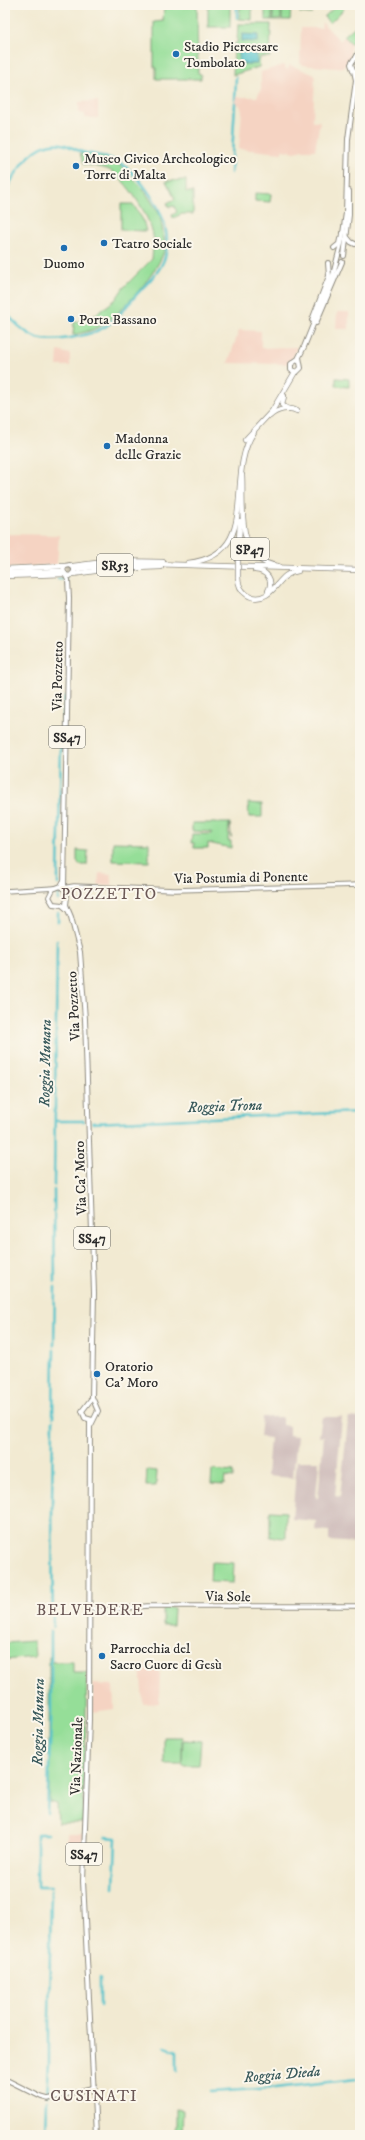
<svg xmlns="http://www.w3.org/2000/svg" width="365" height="2140" font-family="'IM FELL DW Pica',serif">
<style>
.built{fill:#f5d3c2}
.industrial{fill:#d1c0bd}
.green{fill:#95de98;stroke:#608462}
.water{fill:#57c4cc;stroke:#41787c}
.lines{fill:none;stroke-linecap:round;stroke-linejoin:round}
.canal{stroke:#57c4cc;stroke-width:2.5}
.highway-tunnel{stroke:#cac4b1;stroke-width:4.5;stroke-dasharray:4.5 2;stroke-linecap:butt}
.secondary-casing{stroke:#8e8a7e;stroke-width:5.5}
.primary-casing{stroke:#8e8a7e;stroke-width:6}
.highway-casing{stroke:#8e8a7e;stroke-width:6}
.secondary{stroke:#fff;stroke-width:3.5}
.primary{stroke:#fff;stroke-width:4}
.highway{stroke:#fff;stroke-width:4.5}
.highway-bridge-casing{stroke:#8e8a7e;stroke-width:6;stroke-linecap:butt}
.highway-bridge{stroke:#fff;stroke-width:4.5}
.poi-dot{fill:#1f6fb2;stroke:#fbf7ec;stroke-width:1.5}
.labels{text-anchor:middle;stroke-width:4;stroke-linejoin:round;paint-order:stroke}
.shield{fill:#fbf7ec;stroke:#696865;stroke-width:1}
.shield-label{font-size:13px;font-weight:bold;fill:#2b2b2b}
.poi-label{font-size:14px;fill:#2b2b2b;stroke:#fbf7ec;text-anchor:start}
.street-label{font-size:14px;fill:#2b2b2b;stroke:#fbf7ec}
.water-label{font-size:15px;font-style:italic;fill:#38595b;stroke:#fbf7ec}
.quarter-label{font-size:16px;letter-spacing:1px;fill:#6a5755;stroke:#fbf7ec}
</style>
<rect width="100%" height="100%" fill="#fbf7ec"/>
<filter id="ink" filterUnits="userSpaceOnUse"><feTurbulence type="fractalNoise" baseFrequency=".025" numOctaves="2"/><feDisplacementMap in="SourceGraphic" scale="8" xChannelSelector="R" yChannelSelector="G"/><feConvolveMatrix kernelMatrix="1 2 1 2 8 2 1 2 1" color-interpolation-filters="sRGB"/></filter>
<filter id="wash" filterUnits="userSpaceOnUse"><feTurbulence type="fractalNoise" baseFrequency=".012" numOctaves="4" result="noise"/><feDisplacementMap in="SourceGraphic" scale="16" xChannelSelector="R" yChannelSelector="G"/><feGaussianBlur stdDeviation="0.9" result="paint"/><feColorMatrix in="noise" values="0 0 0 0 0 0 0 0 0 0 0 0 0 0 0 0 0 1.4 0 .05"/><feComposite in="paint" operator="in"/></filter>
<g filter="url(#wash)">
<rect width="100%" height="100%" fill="#f2ead2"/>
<!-- built -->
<g class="built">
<polygon points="322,22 340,41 344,37 351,44 350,61 343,67 335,68 303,65 300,63 301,28 321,28"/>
<polygon points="283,65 287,70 290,65 315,75 313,120 314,122 320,121 315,150 302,150 296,152 282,150 282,153 239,149 242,111 240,105 236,104 236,97 257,97 261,89 261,72"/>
<polygon points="98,101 98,118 85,118 85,114 79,113 79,102"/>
<polygon points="337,312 349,312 349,329 336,329"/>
<polygon points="239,330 261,331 261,348 297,347 292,360 289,364 228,363"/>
<polygon points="58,351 70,354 70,366 57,366"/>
<polygon points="5,534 59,535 57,565 5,568"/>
<polygon points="99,873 111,874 111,886 98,885"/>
<polygon points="140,1665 160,1666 159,1703 143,1704"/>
<polygon points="93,1684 113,1685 114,1709 93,1712"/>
<rect x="67" y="1834" width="16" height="10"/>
</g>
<!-- industrial -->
<g class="industrial">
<polygon points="262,1417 282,1417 282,1425 289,1426 289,1435 297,1436 293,1478 267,1476 270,1438 260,1437"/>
<polygon points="322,1417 342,1417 335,1496 340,1497 348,1420 349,1417 360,1418 360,1541 357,1543 329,1541 329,1531 315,1530 316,1521 292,1519 297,1459 297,1461 319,1461 316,1498 318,1498 324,1436 319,1437"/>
</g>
<!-- green -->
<g class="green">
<polygon points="164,5 197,5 198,73 201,74 201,79 156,79 156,67 154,67 154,22 163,21"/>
<rect x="208" y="5" width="22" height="22"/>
<polygon points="300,5 313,5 312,14 300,13"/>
<polygon points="337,5 341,5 344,9 330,23 324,17"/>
<rect x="265" y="6" width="7" height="14"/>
<rect x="273" y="6" width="8" height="14"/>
<polygon points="282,6 291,6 290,20 282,20"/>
<polygon points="240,7 252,8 252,20 239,19"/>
<polygon points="360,13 359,43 352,44 344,36 359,23"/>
<polygon points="238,24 271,24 270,57 260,57 259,67 233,75 234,44 237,43"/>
<path d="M80,153L114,160L143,188L160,215L165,244L156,245V242H154C153,221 130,185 113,172C106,167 91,166 83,164Z"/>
<polygon points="186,180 186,192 193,192 193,214 182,214 173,218 172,215 177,212 174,206 169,207 167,203 175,199 166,181"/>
<polygon points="255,193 271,194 270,202 255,201"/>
<polygon points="121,204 133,204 143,220 146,231 121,230"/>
<path d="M165,247C162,269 119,316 99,327C91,331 82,333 73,335L74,322L83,321L95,315L115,300L124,287L152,259L153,248Z"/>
<polygon points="336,378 349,379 349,387 336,386"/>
<polygon points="248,803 262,804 262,817 249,817"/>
<polygon points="192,823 230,823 231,838 230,825 229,824 228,841 231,841 231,848 208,843 208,848 194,848 194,843 191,843 192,834 212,834 212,832 192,831"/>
<polygon points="113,842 149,843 149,862 113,861"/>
<polygon points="77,850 88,851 87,865 79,865 77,861"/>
<polygon points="147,1470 157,1471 156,1486 146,1486"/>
<polygon points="212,1470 233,1472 233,1478 225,1477 224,1485 211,1484"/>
<polygon points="270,1511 286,1512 286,1538 270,1537"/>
<polygon points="211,1562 234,1563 233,1583 210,1582"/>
<polygon points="163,1608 174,1608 173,1625 163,1625"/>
<polygon points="34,1641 35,1657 5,1660 5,1643"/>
<polygon points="49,1657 50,1657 51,1662 73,1662 73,1673 87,1673 83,1823 58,1823 57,1804 49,1802"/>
<polygon points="164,1737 182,1737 182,1760 183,1740 201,1741 199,1765 183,1765 182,1761 180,1764 164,1764"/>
<polygon points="176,2109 183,2110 182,2135 173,2135 176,2126"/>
</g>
<!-- water -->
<g class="water">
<polygon points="242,34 258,35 258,42 242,41"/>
<polygon points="245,48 251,48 253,54 257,54 257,64 244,64 244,62 244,64 239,64 239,50 244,53"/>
</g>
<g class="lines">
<!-- canal -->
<g class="canal">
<polyline points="237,18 237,5"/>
<polyline points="235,100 236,78"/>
<polyline points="231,173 235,103"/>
<path d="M5,191C17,171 34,139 62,144C69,145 75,150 82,152C92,155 104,155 114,160C127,165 139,179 147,190C160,208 170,231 166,253C163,269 150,280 139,292C128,304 118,318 105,327C90,336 54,343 37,338C25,333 12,321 5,311"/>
<polyline points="58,579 66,579"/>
<polyline points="63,721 65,697"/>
<polyline points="58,873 61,747"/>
<polyline points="58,884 58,875"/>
<polyline points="58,892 58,900"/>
<polyline points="58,922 58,913"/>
<polyline points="56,1121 84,1121"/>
<polyline points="92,1123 360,1112"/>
<polyline points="54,1185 57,941"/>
<polyline points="54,1190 55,1282"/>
<polyline points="54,1346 55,1287"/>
<polyline points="53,1417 54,1350"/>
<polyline points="52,1504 53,1421"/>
<polyline points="52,1506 53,1627"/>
<polyline points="47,1813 51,1721 51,1631"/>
<polyline points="48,1834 37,1834 37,1887 51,1887"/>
<polyline points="105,1837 116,1838 114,1888"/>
<polyline points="100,1978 100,2006"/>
<polyline points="49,2018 51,1891"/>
<polyline points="165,2047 177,2051 177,2071"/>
<polyline points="49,2063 49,2021"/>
<polyline points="210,2092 275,2088 356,2079"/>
<polyline points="47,2096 49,2064"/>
<polyline points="46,2135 47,2101"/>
</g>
</g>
</g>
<g filter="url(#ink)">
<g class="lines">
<!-- highway-tunnel -->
<polyline class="highway-tunnel" points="61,571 77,569"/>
<!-- secondary casing -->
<g class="secondary-casing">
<g id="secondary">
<polyline points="62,888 74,886 175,890 360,885"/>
<polyline points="5,891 55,888"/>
<polyline points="88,1604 97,1611 147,1606 360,1606"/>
<polyline points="5,2079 41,2097 48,2099 95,2087"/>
</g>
</g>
<!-- primary casing -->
<g class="primary-casing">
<g id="primary">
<polyline points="360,57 354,59 351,64 353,70 360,73"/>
<polyline points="356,58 360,49"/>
<polyline points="347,237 351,242 355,244"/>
<polyline points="334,248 339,244 340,239"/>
<polyline points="344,256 349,215 349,191"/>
<polyline points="312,320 329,276 328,263"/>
<polyline points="316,323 342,262"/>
<polyline points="299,357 301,368 297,372 291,370 291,364 298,359 304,347 333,275 342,240 346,213 348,139 356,80 354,71"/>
<polyline points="66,575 70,576 74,572 74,568 70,565 65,566 63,570 68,580 69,598 64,888 67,896 66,905 71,917 80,952 85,1019 94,1293 92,1397 98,1411 91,1425"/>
<polyline points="63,882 61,886 53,889 49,897 53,904 62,905 68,910"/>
<polyline points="90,1420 89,1720 83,1881 96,2135"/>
<polyline points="92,1420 85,1418 82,1411 92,1398"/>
</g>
</g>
<!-- highway casing -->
<g class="highway-casing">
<g id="highway">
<polyline points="284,396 282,405 288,409"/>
<path d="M270,416C276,410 289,406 297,411"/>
<polyline points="245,440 272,411 295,372"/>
<path d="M242,475C244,505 234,561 278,566"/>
<polyline points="238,560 240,521"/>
<path d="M188,563C264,554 223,477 254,432"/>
<polyline points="73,566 112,561 163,562"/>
<polyline points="5,569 65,566"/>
<polyline points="77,569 108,565 153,564 360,570"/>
<path d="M255,570C267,571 274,580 268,591"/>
<polyline points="5,573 60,571"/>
<polyline points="73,574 109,569 161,567"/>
<polyline points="5,576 65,574"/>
<path d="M238,577C238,592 252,603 266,595C279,587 281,573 298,571"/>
</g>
</g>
<!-- secondary -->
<use href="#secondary" class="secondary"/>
<!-- primary -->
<use href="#primary" class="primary"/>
<!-- highway -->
<use href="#highway" class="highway"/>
<!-- highway-bridge casing -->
<g class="highway-bridge-casing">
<polyline id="highway-bridge" points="238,577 238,560"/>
</g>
<!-- highway-bridge -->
<use href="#highway-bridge" class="highway-bridge"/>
</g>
</g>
<!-- markers -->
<g class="poi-dot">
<circle cx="176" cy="54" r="4"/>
<circle cx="76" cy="166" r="4"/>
<circle cx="104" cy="243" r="4"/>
<circle cx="64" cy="248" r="4"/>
<circle cx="71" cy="319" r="4"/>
<circle cx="107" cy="446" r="4"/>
<circle cx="97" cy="1374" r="4"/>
<circle cx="102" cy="1656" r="4"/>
</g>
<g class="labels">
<!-- shield labels -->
<g class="shield">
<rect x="231" y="538" width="38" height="22" rx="3"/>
<rect x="97" y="554" width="36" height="22" rx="3"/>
<rect x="49" y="726" width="36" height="22" rx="3"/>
<rect x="74" y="1227" width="36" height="22" rx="3"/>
<rect x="66" y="1843" width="36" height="22" rx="3"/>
</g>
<g class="shield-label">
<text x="250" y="554">SP47</text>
<text x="115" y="570">SR53</text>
<text x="67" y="742">SS47</text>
<text x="92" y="1243">SS47</text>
<text x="84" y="1859">SS47</text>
</g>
<!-- poi labels -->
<g class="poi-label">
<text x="184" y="51">Stadio Piercesare<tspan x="184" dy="16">Tombolato</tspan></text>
<text x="84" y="163">Museo Civico Archeologico<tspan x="84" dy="16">Torre di Malta</tspan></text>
<text x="112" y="248">Teatro Sociale</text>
<text x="64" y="268" text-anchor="middle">Duomo</text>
<text x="79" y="324">Porta Bassano</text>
<text x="115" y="443">Madonna<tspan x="115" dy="16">delle Grazie</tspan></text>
<text x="105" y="1371">Oratorio<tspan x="105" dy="16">Ca' Moro</tspan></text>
<text x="110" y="1653">Parrocchia del<tspan x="110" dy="16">Sacro Cuore di Gesù</tspan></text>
</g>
<!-- street labels -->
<g class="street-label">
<text transform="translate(57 676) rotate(-89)" y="5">Via Pozzetto</text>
<text transform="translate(241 877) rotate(-1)" y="5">Via Postumia di Ponente</text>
<text transform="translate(73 1006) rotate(-93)" y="5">Via Pozzetto</text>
<text transform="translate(80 1178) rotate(-92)" y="5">Via Ca' Moro</text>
<text transform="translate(228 1596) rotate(1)" y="5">Via Sole</text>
<text transform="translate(76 1756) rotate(-88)" y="5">Via Nazionale</text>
</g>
<!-- water labels -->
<g class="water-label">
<text transform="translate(45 1063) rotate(-89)" y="5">Roggia Munara</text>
<text transform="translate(225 1106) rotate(-2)" y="5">Roggia Trona</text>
<text transform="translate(38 1722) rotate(-89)" y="5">Roggia Munara</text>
<text transform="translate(282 2074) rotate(-5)" y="5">Roggia Dieda</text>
</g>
<!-- quarter labels -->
<g class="quarter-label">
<text x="109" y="899">POZZETTO</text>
<text x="90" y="1615">BELVEDERE</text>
<text x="94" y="2101">CUSINATI</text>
</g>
</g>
<!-- margin -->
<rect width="365" height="2140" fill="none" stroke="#fbf7ec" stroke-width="20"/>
</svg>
